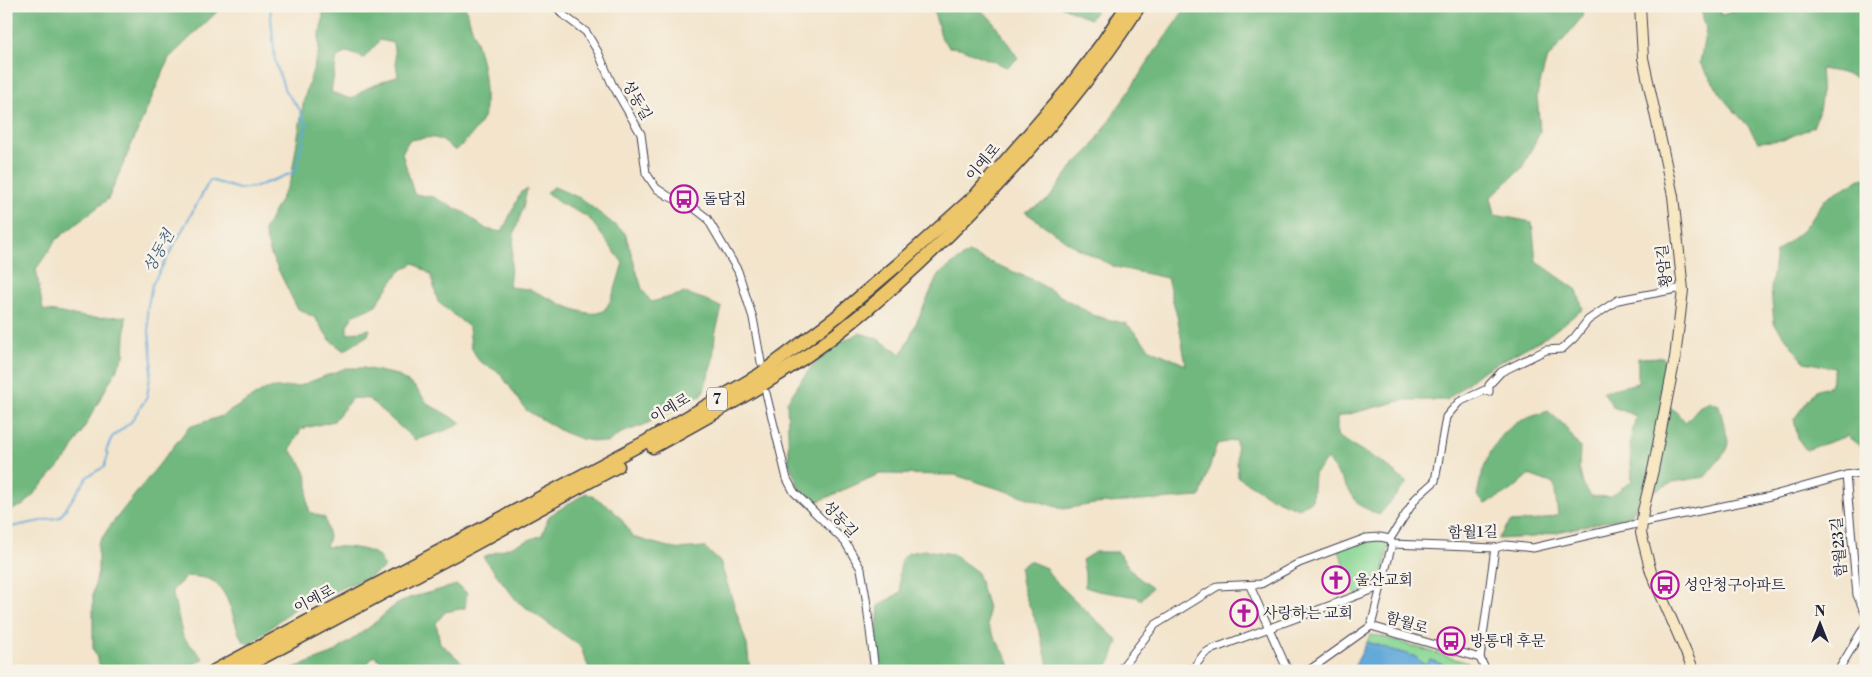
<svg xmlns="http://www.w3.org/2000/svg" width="1872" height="677" font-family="'Libre Bodoni','Noto Serif KR',serif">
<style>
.green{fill:#8ad795;stroke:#567c68}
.forest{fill:#6fb87e;stroke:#486d5c;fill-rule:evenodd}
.water{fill:#63a9d9;stroke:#42668a}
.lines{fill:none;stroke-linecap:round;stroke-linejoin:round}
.stream{stroke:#63a9d9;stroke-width:2}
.street-casing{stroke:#413f51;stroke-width:9}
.secondary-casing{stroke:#413f51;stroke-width:12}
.highway-casing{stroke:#413f51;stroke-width:15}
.street{stroke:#fff;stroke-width:7}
.secondary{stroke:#f7e8c3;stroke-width:10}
.highway{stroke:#ecc669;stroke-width:12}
.labels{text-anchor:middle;stroke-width:5;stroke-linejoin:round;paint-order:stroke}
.shield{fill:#f7f3e8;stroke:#62616f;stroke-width:1}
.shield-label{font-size:14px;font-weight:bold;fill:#22223b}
.street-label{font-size:15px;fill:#22223b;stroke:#f7f3e8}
.poi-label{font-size:15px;fill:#22223b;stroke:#f7f3e8;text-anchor:start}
.water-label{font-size:16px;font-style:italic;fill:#3c587a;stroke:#f7f3e8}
</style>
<rect width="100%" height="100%" fill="#f7f3e8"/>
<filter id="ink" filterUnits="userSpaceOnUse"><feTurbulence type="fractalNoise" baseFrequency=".02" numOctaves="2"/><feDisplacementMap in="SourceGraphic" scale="10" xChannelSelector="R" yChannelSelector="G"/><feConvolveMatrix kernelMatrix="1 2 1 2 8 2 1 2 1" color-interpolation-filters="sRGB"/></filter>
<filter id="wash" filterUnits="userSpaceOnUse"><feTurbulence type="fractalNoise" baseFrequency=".0096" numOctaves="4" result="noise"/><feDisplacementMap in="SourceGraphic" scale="20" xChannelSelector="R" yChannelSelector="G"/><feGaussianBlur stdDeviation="1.12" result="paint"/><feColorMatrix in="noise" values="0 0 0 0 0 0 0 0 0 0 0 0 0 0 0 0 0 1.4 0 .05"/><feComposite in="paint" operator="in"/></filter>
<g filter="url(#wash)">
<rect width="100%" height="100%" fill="#f3e4cb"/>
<!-- green -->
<g class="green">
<polygon points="1366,538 1390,539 1380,587 1356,596 1338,548"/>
<polygon points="1370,635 1380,636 1475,665 1450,671 1444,665 1431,660 1426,664 1421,663 1416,657 1367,642"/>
</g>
<!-- forest -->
<g class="forest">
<polygon points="6,6 223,6 169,58 108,199 57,239 36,269 43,310 91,318 126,316 124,356 69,455 24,505 6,512"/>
<path d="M323,6H465C475,39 486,65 485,100C485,104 485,111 484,115C480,127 465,143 455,151C438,134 432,137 409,140L402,153L414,194L433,197L465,213L486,229L502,232L521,192L527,189L523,208L514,234L509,287C515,288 522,288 528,289C545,294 588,323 604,310C613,302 619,275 623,263L588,217L558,202L546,192L554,187L580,198L625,233L642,289L651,302L685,293L706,300L722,308L715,335L713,359L704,390L700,396L644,425L621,433L607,443L581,439L563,432L526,410L500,373L479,361L471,347L469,327L438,302L431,275L414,263L399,272L375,306L354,315L347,325V334L370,329L368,335L344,351L330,340L315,318L297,308L271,255L264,231L291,179L304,99L319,50V36L323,20ZM380,40L393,43L398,76L367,88L351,99L331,92L337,57L347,52L364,58Z"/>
<polygon points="932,6 976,6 991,19 1018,58 1007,67 960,48 949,47 942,39"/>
<polygon points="1061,6 1099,6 1090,19"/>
<polygon points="1187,6 1583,6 1582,17 1546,61 1537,95 1540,132 1522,168 1491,197 1495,215 1532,222 1536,261 1577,290 1583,309 1546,337 1481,372 1447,400 1404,400 1337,417 1337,436 1383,463 1407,483 1379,515 1359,505 1327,459 1314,474 1312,500 1298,509 1270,497 1238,477 1236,440 1217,444 1200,497 1094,504 1063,509 955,475 879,474 817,502 800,490 789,463 787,402 805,375 825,350 859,333 876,338 902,354 938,275 968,253 1031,279 1095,316 1127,324 1150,349 1186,365 1178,320 1167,278 1115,267 1072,245 1025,212 1048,200 1072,167 1092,147 1152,56"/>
<path d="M1700,6H1719L1721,15L1732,12L1734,6H1866V72L1860,79L1839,72L1820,69C1822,92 1823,104 1813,127L1783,140L1758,142L1748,126L1727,103L1700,63L1706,29Z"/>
<polygon points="1866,178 1866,451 1847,436 1806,450 1798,439 1794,419 1815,391 1830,386 1835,368 1804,362 1774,323 1771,289 1776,252 1803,230 1826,198 1860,179"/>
<path d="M1663,357L1665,374L1660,396L1686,422L1699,407L1709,401L1719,405L1728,441L1727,450L1705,477L1673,482L1639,498L1631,516L1534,537L1498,539L1510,522L1540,520L1558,515L1554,484L1529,475L1512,490L1485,504L1477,496C1482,468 1491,441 1515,424C1524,418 1538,415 1548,411L1564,425L1580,448L1579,468L1583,484L1591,496L1609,497L1632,481L1630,442L1636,416L1613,407L1603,391L1638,383V358Z"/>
<path d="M346,368H364L397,375L415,387L428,404L462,423L444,431L415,440L369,399L352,398L334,421L301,429L290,450C300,461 309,473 308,489C307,498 307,503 310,512L325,518L329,537L326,547C340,546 367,547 378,556C380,559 383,564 385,567L368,578L351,584L292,610L250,645L242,640C233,623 230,590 211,580C205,577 195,577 187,576L172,591L183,637L204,659L181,671H102L93,648V593L98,572V544L110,526L189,427L222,416L266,389L299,386Z"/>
<path d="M586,493C609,505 620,513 632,537L675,549L704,547L720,562L747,645L750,671H590L580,646L517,601L483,557L542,535L549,516Z"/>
<polygon points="924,550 953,554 977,572 988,608 988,626 1007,658 1011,671 878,671 875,659 879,605 901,592 899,574 902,559 908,553"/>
<polygon points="1095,552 1118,552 1134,574 1152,588 1141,600 1137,597 1098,591 1085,587 1085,573 1082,560"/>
<path d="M1029,561L1046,568L1052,578L1118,641L1111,661L1102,671H1049C1046,655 1042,639 1037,625C1030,605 1020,589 1020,568Z"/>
<polygon points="457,585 467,593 465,608 445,612 436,623 440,643 472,671 390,671 375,656 359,671 286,671 332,654 371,626 394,606 409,598"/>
</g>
<!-- water -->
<polygon class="water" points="1367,642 1416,657 1421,663 1426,664 1431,660 1444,665 1450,671 1352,671"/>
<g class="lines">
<!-- stream -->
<polyline class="stream" points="6,528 60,517 88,476 104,467 108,456 106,451 112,437 131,422 147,397 152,362 147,311 152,285 210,180 239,189 255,187 295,172 307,123 303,120 300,110 285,91 275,61 270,6"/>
</g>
</g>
<g filter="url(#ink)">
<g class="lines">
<!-- street casing -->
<g class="street-casing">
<g id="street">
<polyline points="557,6 562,14 586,32 598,52 612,84 641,134 646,173 656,188 668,196 694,208 707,218 738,271 753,318 761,362"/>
<polyline points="766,393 787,479 794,492 845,542 861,569 866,598 875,671"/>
<polyline points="1846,475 1857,595 1866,615"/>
<polyline points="1390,539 1416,498 1435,481 1446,417 1459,402 1485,390 1489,392 1489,385 1501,372 1546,350 1562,349 1574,338 1588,320 1618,300 1677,289 1683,290"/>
<polyline points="1250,586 1288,671"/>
<polyline points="1371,626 1480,658 1486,671"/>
<polyline points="1480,658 1495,548"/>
<polyline points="1119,671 1155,625 1218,586 1261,584 1299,563 1366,538 1380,537 1390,539 1392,544 1495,548 1506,545 1533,548 1641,523 1767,497 1846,475 1866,472"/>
<polyline points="1191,671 1204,654 1210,650 1380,587"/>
<polyline points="1308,671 1371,626 1392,544"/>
<polyline points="1838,671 1866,624"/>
</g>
</g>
<!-- secondary casing -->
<g class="secondary-casing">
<polyline id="secondary" points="1640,6 1643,58 1673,196 1683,290 1675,358 1653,470 1643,511 1641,533 1651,572 1694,671"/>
</g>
<!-- highway casing -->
<g class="highway-casing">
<g id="highway">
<path d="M653,447C718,411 785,375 843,329C915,272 981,206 1041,136C1076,95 1110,52 1139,6"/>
<polyline points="214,671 647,441 759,375 835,318 901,262 976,195 1068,89 1103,42 1127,6"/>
<polyline points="237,671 471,546 618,466"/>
</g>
</g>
<!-- street -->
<use href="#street" class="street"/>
<!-- secondary -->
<use href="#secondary" class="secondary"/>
<!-- highway -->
<use href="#highway" class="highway"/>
</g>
</g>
<!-- icons -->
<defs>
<g id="bus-ring" transform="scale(1.4375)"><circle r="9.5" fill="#f7f3e8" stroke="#b5179e" stroke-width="1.5"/><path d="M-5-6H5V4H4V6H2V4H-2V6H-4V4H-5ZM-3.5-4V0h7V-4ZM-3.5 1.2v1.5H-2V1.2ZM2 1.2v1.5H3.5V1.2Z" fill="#b5179e"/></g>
<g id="church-ring" transform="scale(1.4375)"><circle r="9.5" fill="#f7f3e8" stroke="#b5179e" stroke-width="1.5"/><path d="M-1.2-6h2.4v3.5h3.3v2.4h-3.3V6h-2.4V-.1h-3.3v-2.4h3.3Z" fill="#b5179e"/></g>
</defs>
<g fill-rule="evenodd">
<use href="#bus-ring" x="684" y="199"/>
<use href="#church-ring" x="1336" y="580"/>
<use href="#bus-ring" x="1665" y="585"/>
<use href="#church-ring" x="1244" y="613"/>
<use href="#bus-ring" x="1451" y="641"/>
</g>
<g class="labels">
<!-- shield labels -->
<rect class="shield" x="707" y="387.5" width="20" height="23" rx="4"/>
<g class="shield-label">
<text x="717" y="404">7</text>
</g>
<!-- street labels -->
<g class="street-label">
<text transform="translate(637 100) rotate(60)" y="5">성동길</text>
<text transform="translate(983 162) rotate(-49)" y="5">이예로</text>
<text transform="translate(1664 266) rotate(-96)" y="5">황암길</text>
<text transform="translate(670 408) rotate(-31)" y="5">이예로</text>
<text transform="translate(840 519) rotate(48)" y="5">성동길</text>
<text transform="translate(1473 532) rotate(-1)" y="5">함월1길</text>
<text transform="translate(1839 547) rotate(-95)" y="5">함월23길</text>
<text transform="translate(314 599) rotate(-28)" y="5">이예로</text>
<text transform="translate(1407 623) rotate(16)" y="5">함월로</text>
</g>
<!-- poi labels -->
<g class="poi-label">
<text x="703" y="204">돌담집</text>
<text x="1355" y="585">울산교회</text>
<text x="1684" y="590">성안청구아파트</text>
<text x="1263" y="618">사랑하는 교회</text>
<text x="1470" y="646">방통대 후문</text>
</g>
<!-- water labels -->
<g class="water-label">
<text transform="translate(158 251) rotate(-61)" y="6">성동천</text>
</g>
</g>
<!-- margin -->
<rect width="1872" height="677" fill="none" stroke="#f7f3e8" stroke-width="25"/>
<!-- north arrow -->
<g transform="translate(1820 624)" stroke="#f7f3e8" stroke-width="4" paint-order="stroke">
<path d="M0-4L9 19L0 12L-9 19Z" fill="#22223b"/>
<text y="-8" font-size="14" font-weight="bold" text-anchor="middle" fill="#22223b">N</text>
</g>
</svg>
